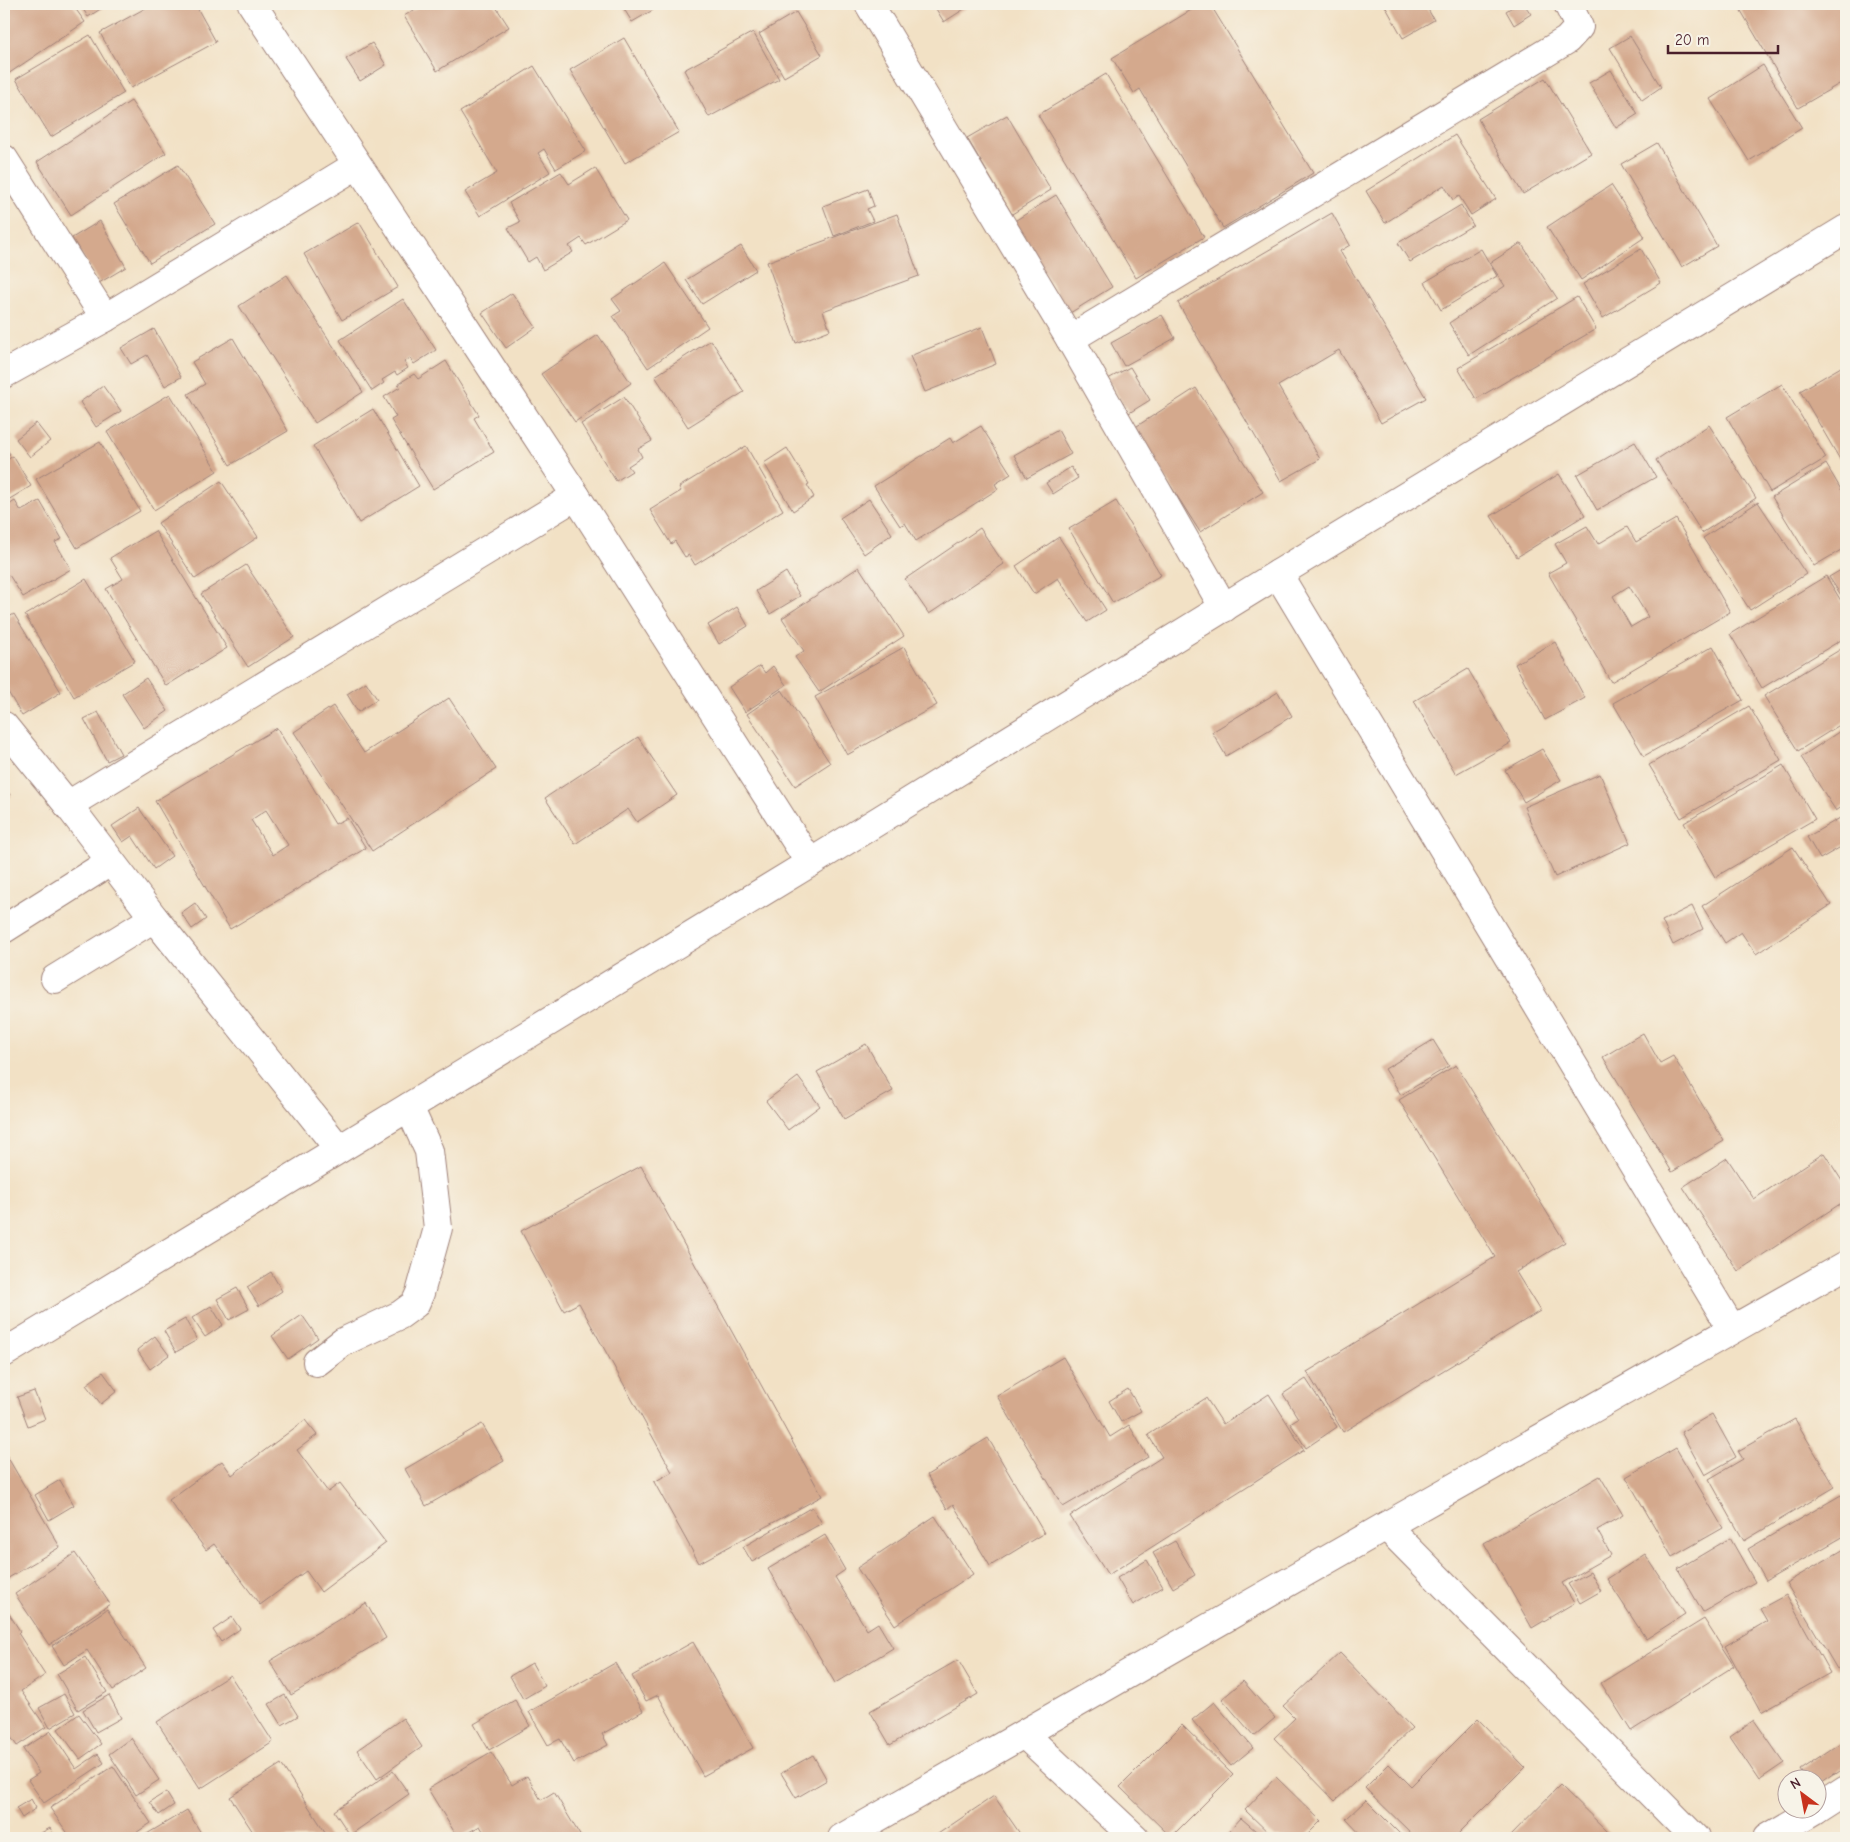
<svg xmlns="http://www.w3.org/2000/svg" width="1850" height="1842" font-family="'Comic Neue',sans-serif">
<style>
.building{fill:#d4a98d;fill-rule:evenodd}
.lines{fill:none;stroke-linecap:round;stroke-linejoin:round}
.minor-casing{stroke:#9e8078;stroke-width:30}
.minor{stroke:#fff;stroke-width:28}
</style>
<rect width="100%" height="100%" fill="#f7f3e8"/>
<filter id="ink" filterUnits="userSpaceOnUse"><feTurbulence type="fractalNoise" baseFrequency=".02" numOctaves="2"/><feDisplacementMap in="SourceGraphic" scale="10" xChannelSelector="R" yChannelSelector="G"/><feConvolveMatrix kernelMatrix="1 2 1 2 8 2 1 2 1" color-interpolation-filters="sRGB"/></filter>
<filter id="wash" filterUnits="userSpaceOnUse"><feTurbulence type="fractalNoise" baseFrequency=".0096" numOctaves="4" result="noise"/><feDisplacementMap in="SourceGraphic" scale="20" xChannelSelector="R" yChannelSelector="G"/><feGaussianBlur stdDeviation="1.12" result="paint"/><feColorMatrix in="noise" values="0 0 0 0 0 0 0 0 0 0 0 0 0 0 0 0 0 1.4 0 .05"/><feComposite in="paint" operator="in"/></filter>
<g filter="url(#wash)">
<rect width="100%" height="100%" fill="#f2e1c5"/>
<g id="blocks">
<!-- building -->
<g class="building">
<polygon points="4,4 72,4 85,22 8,74 4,68"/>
<polygon points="80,4 108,4 88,17"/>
<polygon points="153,4 195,4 216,42 131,88 100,33"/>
<polygon points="424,4 494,4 509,27 437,71 404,16"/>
<polygon points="621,4 650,4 653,10 632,22"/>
<polygon points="933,4 972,4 944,22"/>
<polygon points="1201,4 1210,4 1313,173 1223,228 1140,89 1134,93 1112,58"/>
<polygon points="1384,4 1425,4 1434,20 1403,38"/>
<polygon points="1517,4 1524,4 1531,14 1514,25 1506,11"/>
<polygon points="1737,4 1846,4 1846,80 1798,108"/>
<polygon points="796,12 822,55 784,77 759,34"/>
<polygon points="753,32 779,79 709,117 684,70"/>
<polygon points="90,35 124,93 51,137 16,79"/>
<polygon points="1630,36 1661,87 1642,100 1610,48"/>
<polygon points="624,38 679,132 625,163 570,70"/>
<polygon points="372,43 386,65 360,81 346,59"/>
<polygon points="1763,65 1802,128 1749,161 1710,99"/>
<polygon points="534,66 586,151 556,169 544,149 538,153 550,172 480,216 465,192 497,173 460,112"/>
<polygon points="1611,70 1638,114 1616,128 1589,83"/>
<polygon points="1106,74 1204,237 1136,278 1038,115"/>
<polygon points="1545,78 1591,153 1523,194 1478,119"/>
<polygon points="131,101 166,153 71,215 37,162"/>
<polygon points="1007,115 1051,190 1012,214 967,138"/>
<polygon points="1455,135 1496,199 1471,215 1459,196 1453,200 1444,185 1385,223 1366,191"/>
<polygon points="1657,143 1717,246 1682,267 1621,164"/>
<polygon points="178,165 215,224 150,263 114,204"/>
<polygon points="595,168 627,220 586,245 581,238 569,246 573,252 543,270 536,257 528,262 508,228 520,222 509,203 561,172 569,184"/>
<polygon points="1611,185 1645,237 1581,280 1547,227"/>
<polygon points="868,189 874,206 867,209 873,221 834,236 823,206"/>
<polygon points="1056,195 1112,287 1070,313 1013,222"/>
<polygon points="1461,205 1473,225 1410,262 1398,243"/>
<polygon points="1332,213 1350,245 1340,251 1426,398 1381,423 1339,350 1278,386 1320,459 1281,481 1178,303"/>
<polygon points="897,214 919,276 823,311 830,330 796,343 767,262"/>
<polygon points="100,221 126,267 99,283 72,238"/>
<polygon points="359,222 398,287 342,320 304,254"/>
<polygon points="1521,243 1557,298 1469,355 1449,323 1505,286 1490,263"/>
<polygon points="741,246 756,270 702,304 686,280"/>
<polygon points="1481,249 1497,276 1441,310 1425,282"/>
<polygon points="1641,249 1661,283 1603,318 1583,284"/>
<polygon points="665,263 708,327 648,368 613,316 621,311 612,299"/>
<polygon points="287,275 363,392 315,423 239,306"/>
<polygon points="512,293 536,327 506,348 482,313"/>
<polygon points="1577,297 1596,329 1476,399 1458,368"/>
<polygon points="403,299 436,350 414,364 410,358 404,362 408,368 397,375 395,372 382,380 384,383 372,391 340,340"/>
<polygon points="1162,315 1175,338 1124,366 1111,343"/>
<polygon points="982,327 996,364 925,392 910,356"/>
<polygon points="154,329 181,377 165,386 147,355 131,364 121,348"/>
<polygon points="598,335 631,383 575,422 541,374"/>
<polygon points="233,338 288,431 230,465 188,394 205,384 192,362"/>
<polygon points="711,340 744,392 688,427 655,376"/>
<polygon points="446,361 479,415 474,418 494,452 433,489 391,420 396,417 384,397 400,387 398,384 414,374 418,379"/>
<polygon points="1846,364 1846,460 1842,463 1800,391"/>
<polygon points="1130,367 1150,400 1129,413 1108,379"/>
<polygon points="1782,384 1826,458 1770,492 1727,417"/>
<polygon points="103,386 121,411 96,427 80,402"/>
<polygon points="1196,388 1263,492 1200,532 1134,428"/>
<polygon points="170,394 217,471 154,510 107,432"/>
<polygon points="624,397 652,441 638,449 642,457 628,466 632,471 616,481 581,424"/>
<polygon points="373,409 419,486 359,523 313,446"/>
<polygon points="36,423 50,441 30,457 16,439"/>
<polygon points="1709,425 1756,498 1702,533 1656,460"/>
<polygon points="981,426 1011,474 995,484 998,489 916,541 905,523 900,526 874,486 950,438 953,443"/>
<polygon points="1058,430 1071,454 1027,478 1014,455"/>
<polygon points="100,442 140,511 77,548 36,479"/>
<polygon points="1635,442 1656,477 1597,510 1577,475"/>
<polygon points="4,445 10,454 4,458"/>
<polygon points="746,446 783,510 695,565 689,555 685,557 675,541 671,544 650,510 681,491 679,487"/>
<polygon points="787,448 809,484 807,485 814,497 793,511 764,463"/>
<polygon points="13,456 31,486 8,500 4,494 4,462"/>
<polygon points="1826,464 1846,498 1846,547 1814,566 1772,497"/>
<polygon points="1071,467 1078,478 1053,494 1046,483"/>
<polygon points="1559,474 1585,515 1517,557 1491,516"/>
<polygon points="221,481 258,537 195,579 158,523"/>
<polygon points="869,499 892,534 864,554 840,518"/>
<polygon points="15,501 21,511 40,501 62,539 55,542 71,569 23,597 9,575 4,578 4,508"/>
<polygon points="1116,501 1161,575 1113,603 1069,529"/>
<polygon points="1758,502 1806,574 1750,610 1703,538"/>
<path d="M1676,519L1730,612L1611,682L1548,573L1566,563L1555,544L1587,526L1598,544L1627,527L1636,542ZM1629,586L1648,617L1631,627L1613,596Z"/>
<polygon points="980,528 1004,564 929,614 905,579"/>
<polygon points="155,531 227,648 166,686 106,589 123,579 110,558"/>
<polygon points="1059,537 1106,610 1087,622 1058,578 1034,594 1016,566"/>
<polygon points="246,565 294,637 248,667 201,594"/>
<polygon points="859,567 904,636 819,692 795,657 804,651 782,618"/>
<polygon points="1846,567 1846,591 1841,595 1829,577"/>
<polygon points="786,572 800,596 770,614 756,591"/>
<polygon points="1826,576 1846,609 1846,637 1762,688 1730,634"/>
<polygon points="86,579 135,661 74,697 25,615"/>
<polygon points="737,607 748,626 719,644 708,625"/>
<polygon points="14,614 61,692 22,716 4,685 4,620"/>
<polygon points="1555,642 1585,698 1545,720 1515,664"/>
<polygon points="1713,646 1743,700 1644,756 1613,703"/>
<polygon points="1846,646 1846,721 1798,751 1764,696"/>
<polygon points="904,647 937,705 847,755 815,697"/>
<polygon points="760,666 765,673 773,666 786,685 745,712 729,687"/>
<polygon points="1468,669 1511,743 1456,774 1414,701"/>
<polygon points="146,678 168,711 144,728 122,694"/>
<polygon points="366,682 377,699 358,712 347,694"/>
<polygon points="782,690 830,763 795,786 747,714"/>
<polygon points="1278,692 1292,716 1226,756 1212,732"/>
<polygon points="449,698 496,769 372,851 294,732 333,706 364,753"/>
<polygon points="1749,706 1781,760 1681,818 1649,765"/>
<polygon points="98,712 121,754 107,761 84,719"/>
<polygon points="1846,727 1846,804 1836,811 1801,757"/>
<path d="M277,728L335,824L347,818L366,848L230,929L155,801ZM266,810L288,845L273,855L251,820Z"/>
<polygon points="638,737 677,795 637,822 628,809 575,844 545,798"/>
<polygon points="1542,749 1561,780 1524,802 1505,770"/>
<polygon points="1783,765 1815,819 1715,877 1684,823"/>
<polygon points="1600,774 1630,843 1555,877 1524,807"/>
<polygon points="4,787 11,796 4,802"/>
<polygon points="139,808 172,856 154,869 132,836 123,842 112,826"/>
<polygon points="1840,818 1846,829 1846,844 1820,859 1807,837"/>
<polygon points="1793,847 1831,905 1756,954 1741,932 1725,943 1702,906"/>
<polygon points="195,903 206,919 192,929 181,913"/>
<polygon points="1692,906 1703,929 1673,945 1662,921"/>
<polygon points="1643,1033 1660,1063 1673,1056 1724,1141 1672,1172 1603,1057"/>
<polygon points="1433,1040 1449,1066 1401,1095 1385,1069"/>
<polygon points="866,1044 893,1091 844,1119 817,1072"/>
<polygon points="1456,1065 1565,1242 1516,1272 1540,1311 1343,1432 1307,1372 1495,1257 1399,1100"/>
<polygon points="798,1077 820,1106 788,1130 766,1101"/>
<polygon points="1824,1153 1846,1187 1846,1200 1738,1271 1683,1187 1727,1158 1754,1199"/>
<polygon points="641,1166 822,1496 699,1563 654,1482 672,1472 579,1303 564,1311 521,1231"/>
<polygon points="271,1272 282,1291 259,1306 247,1287"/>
<polygon points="237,1288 249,1309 229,1320 217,1299"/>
<polygon points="211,1306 223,1325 205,1337 192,1318"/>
<polygon points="302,1315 318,1338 288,1359 272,1336"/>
<polygon points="185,1319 197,1340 176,1352 164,1331"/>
<polygon points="155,1336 169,1355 150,1369 137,1350"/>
<polygon points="1063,1357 1110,1437 1129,1425 1148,1457 1063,1507 997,1396"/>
<polygon points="103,1372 117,1391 101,1404 86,1385"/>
<polygon points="1306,1379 1337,1427 1306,1448 1290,1423 1298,1418 1283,1394"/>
<polygon points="1128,1389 1141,1411 1121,1422 1109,1401"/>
<polygon points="34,1391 45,1419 28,1426 17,1397"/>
<polygon points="1269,1394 1304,1450 1108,1575 1070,1516 1162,1457 1148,1435 1206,1398 1223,1424"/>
<polygon points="1712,1414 1736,1457 1705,1475 1681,1432"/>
<polygon points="1795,1419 1835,1487 1744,1541 1709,1479 1743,1459 1738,1451"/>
<polygon points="305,1420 317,1435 297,1450 328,1492 340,1483 386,1543 321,1592 306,1571 260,1605 214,1544 206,1550 169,1500 222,1461 232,1475"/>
<polygon points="482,1424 504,1461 426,1506 405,1469"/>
<polygon points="988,1438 1044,1533 990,1566 953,1504 947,1509 927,1475"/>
<polygon points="1676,1448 1723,1528 1672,1557 1626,1477"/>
<polygon points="4,1451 60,1547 5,1580 4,1577"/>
<polygon points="1600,1476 1623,1515 1597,1530 1611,1555 1562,1583 1574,1603 1532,1628 1484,1543"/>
<polygon points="60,1480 74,1505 49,1520 35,1495"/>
<polygon points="1841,1495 1846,1504 1846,1535 1766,1581 1748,1549"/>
<polygon points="812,1507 822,1523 752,1562 743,1547"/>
<polygon points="935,1516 973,1574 895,1625 857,1568"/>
<polygon points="825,1535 845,1570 835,1577 867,1630 878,1623 893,1648 835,1683 768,1569"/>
<polygon points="1730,1538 1755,1582 1703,1612 1678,1569"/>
<polygon points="1175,1541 1195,1575 1173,1588 1153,1553"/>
<polygon points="1846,1548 1846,1664 1837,1669 1786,1583"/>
<polygon points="75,1553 110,1604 49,1645 15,1594"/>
<polygon points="1645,1554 1685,1614 1646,1639 1607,1579"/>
<polygon points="1147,1560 1163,1587 1133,1605 1117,1578"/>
<polygon points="1590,1572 1601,1591 1580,1603 1568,1584"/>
<polygon points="1786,1595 1830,1673 1761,1712 1725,1646 1767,1621 1760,1609"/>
<polygon points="366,1603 386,1638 291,1695 270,1661"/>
<polygon points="4,1606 20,1631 18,1633 45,1675 21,1691 46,1727 17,1746 4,1727"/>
<polygon points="107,1609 146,1668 113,1690 87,1650 64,1665 52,1646"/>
<polygon points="232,1617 240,1629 221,1642 213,1630"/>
<polygon points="1704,1619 1734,1666 1631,1731 1601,1683"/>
<polygon points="693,1642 753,1748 703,1776 658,1695 646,1701 632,1676"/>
<polygon points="1340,1653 1412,1728 1335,1801 1274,1738 1295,1718 1283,1706"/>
<polygon points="85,1657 107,1692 78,1710 57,1674"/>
<polygon points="958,1660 978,1694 890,1745 870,1711"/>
<polygon points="532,1663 545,1686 523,1699 510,1676"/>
<polygon points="615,1663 643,1711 602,1734 608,1745 574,1763 560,1739 548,1745 529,1712"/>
<polygon points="230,1675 273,1742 200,1789 157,1722"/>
<polygon points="1243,1681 1275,1718 1254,1736 1222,1699"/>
<polygon points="64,1694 75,1713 50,1728 39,1708"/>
<polygon points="109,1695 121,1718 96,1732 83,1710"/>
<polygon points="285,1695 298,1716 282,1725 269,1704"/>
<polygon points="515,1700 530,1726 489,1750 474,1724"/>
<polygon points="1214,1702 1253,1748 1231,1766 1192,1720"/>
<polygon points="79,1714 101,1744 80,1759 58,1729"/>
<polygon points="403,1718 422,1747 377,1779 357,1750"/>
<polygon points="1478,1719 1525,1767 1454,1838 1416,1838 1365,1788 1389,1764 1411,1786"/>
<polygon points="1754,1720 1784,1763 1759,1780 1730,1737"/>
<polygon points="1182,1725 1233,1775 1171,1837 1120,1787"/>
<polygon points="51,1731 76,1769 98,1754 104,1763 44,1803 28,1780 39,1773 23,1749"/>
<polygon points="131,1738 159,1780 136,1795 109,1754"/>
<polygon points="1846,1739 1846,1766 1818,1785 1818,1780 1806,1780 1800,1770"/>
<polygon points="491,1752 512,1785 527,1776 541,1800 554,1792 581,1837 579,1838 487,1838 480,1826 458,1838 428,1789"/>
<polygon points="813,1755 827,1780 796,1798 781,1773"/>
<polygon points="281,1764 329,1838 257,1838 230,1797"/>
<polygon points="113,1766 151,1823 128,1838 71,1838 50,1808"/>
<polygon points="393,1771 409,1794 350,1835 334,1811"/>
<polygon points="1276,1777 1321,1821 1304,1838 1274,1838 1245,1810"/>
<polygon points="1560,1785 1610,1834 1606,1838 1508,1838"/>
<polygon points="166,1792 174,1805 159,1815 150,1802"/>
<polygon points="994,1796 1023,1838 932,1838"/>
<polygon points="31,1799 36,1808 22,1818 16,1808"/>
<polygon points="1366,1800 1404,1838 1364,1838 1346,1819"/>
<polygon points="187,1810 204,1838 140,1838"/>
<polygon points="1241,1818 1264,1838 1225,1838 1224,1837"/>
<polygon points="50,1828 56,1838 32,1838"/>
</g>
</g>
</g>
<g filter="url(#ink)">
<use href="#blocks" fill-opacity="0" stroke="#9e8078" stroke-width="1"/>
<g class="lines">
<!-- minor casing -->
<g class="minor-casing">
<g id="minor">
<polyline points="252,4 576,496 810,863"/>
<polyline points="869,4 1070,339 1224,608"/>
<polyline points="4,159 105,318"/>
<polyline points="1070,339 1567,40 1579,27 1568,4"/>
<polyline points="4,374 105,318 357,165"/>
<polyline points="1278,574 1732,1329"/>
<polyline points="4,726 68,805 154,918 339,1149"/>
<polyline points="68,805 576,496"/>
<polyline points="4,929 110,862"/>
<polyline points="55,979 154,918"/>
<polyline points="4,1353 810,863 1278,574 1846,229"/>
<polyline points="317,1362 343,1342 400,1315 415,1304 420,1293 438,1228 429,1151 409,1107"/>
<polyline points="1386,1526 1695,1838"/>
<polyline points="1024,1734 1135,1838"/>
<polyline points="1818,1808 1846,1790"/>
<polyline points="842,1838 1386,1526 1846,1265"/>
<polyline points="1768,1838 1815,1810"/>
</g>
</g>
<!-- minor -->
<use href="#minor" class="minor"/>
</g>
</g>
<!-- margin -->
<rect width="1850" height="1842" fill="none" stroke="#f7f3e8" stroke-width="20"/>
<!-- north arrow -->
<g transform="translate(1802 1794) rotate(328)"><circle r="24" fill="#f7f3e8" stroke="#b29e9c"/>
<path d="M0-4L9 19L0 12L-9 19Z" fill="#c8321e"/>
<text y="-8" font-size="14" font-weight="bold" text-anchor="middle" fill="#4a1f2b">N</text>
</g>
<!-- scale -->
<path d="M1668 45v8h110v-8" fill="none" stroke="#4a1f2b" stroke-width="2.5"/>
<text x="1675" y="45" font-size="15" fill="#4a1f2b" stroke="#f7f3e8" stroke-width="4" paint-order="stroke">20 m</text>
</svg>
